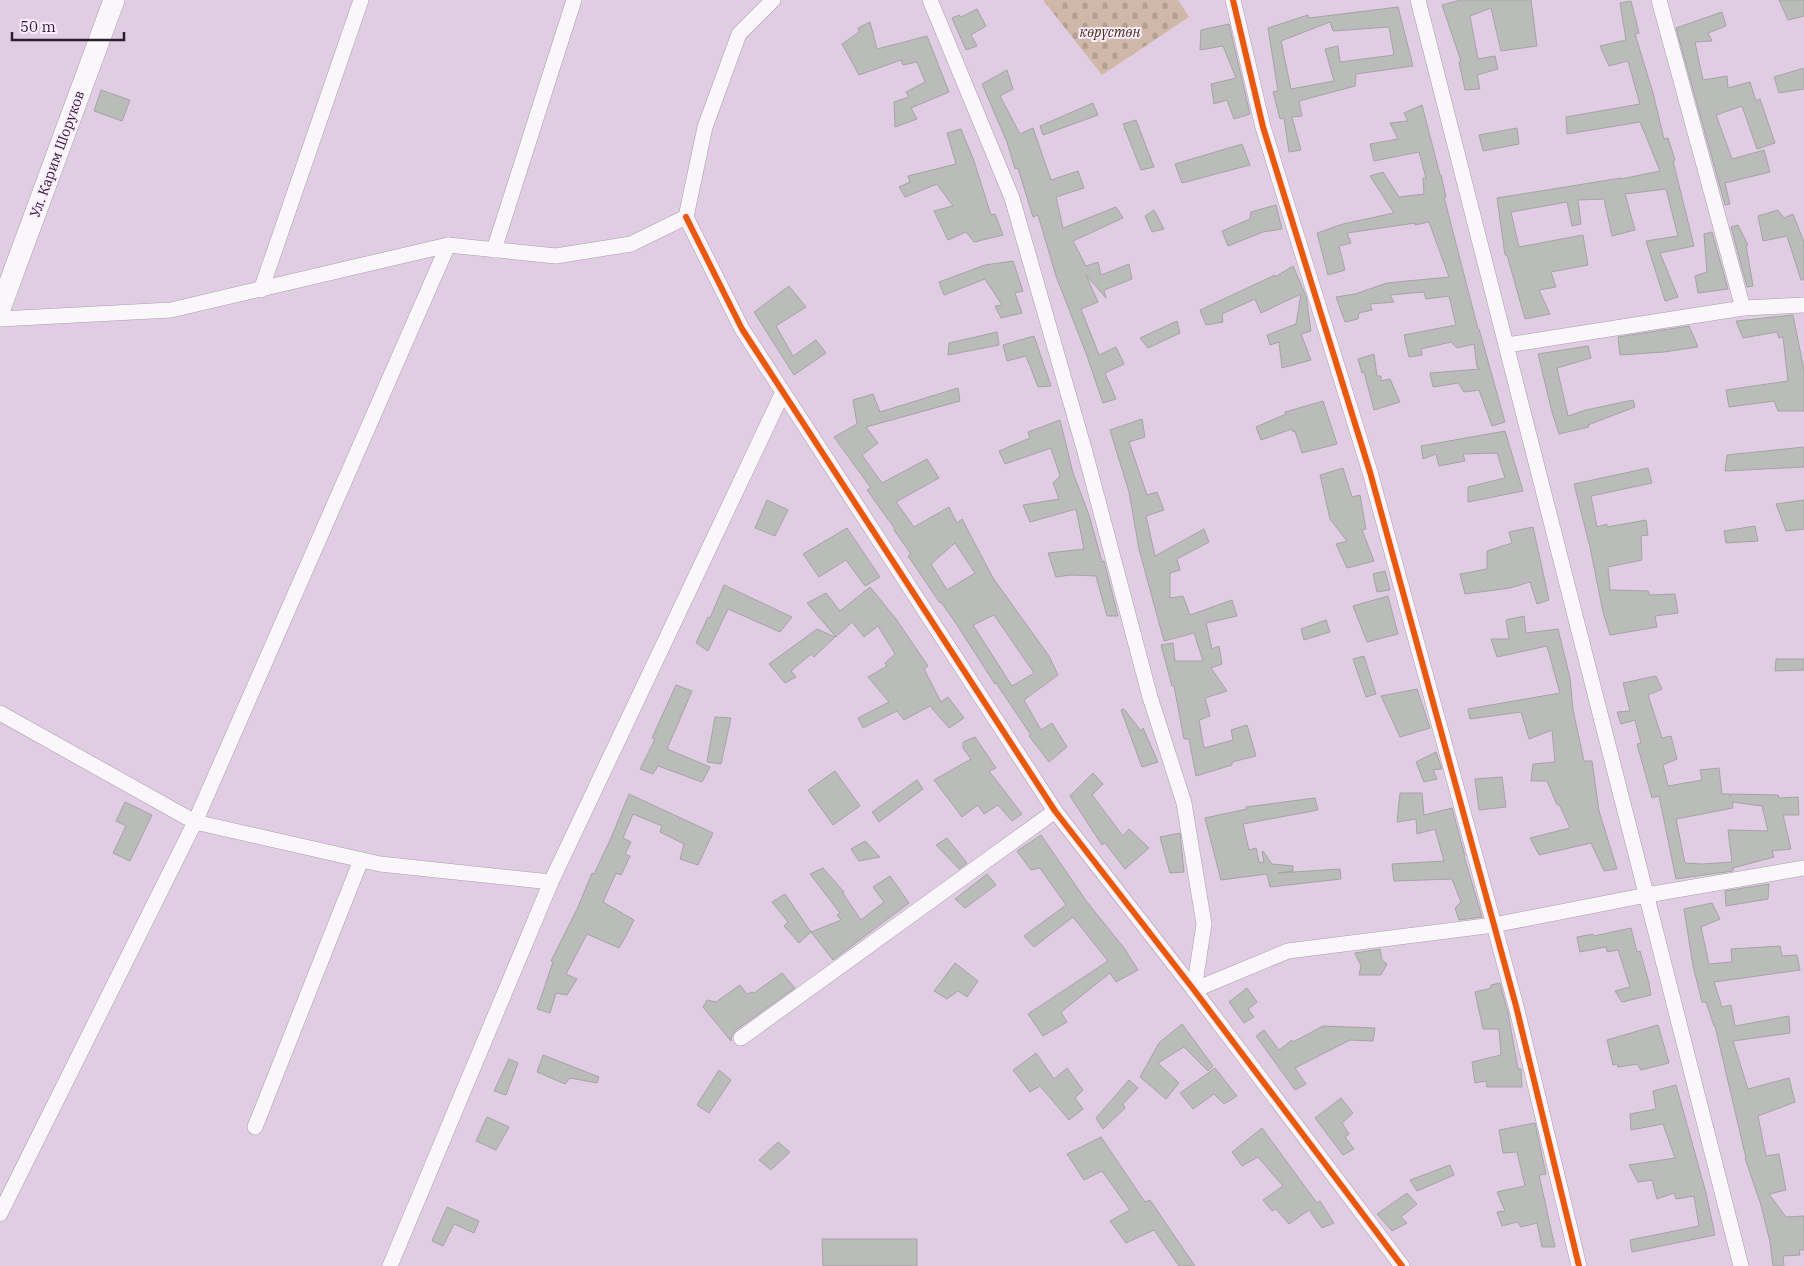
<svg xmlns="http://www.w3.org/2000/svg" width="1804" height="1266" font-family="'IBM Plex Serif',serif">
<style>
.cemetery{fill:url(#cemetery-stones)}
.building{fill:#babcb9;stroke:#a6a3a6;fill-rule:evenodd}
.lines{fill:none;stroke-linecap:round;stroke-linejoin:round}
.street-casing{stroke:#ab9cad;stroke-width:16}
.secondary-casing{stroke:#ab9cad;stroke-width:22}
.street{stroke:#faf7fb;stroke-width:15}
.secondary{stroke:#faf7fb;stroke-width:21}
.cycleway-casing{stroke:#faebfd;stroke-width:9}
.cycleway{stroke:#e8590c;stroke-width:6}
.labels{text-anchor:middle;stroke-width:4;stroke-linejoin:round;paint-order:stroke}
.park-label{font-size:14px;font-style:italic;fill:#473513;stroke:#faebfd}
.street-label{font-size:14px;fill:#2b1e2e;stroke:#faebfd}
</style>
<defs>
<pattern id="cemetery-stones" width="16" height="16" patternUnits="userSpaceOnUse" patternTransform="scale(1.25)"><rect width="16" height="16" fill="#d0b8a8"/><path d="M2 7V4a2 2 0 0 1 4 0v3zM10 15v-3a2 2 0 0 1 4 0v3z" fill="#b39e91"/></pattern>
</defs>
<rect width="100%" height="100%" fill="#e0cce3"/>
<!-- cemetery -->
<polygon class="cemetery" points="1043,0 1178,0 1189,17 1102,75"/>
<!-- building -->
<g class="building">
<polygon points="1461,0 1531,0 1537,46 1501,51 1491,8 1470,16 1478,59 1495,56 1498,69 1477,75 1480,89 1465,90 1459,62 1461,61 1442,5"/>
<polygon points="1779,0 1804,0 1804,16 1788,20"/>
<polygon points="1631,1 1639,33 1635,34 1653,93 1664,139 1668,138 1675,160 1673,161 1694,246 1660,253 1678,297 1665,301 1646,241 1678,236 1666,189 1625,194 1635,230 1612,236 1604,199 1578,200 1581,224 1572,226 1567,202 1511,212 1519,247 1583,235 1588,265 1551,272 1556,287 1539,290 1550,314 1525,319 1507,255 1505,255 1497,198 1621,178 1621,179 1660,171 1640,122 1567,134 1566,117 1640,104 1628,61 1609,66 1600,46 1626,40 1620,3"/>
<path d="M1398,7L1413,66L1356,74L1355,86L1299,101L1302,116L1292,117L1301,150L1289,152L1284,118L1280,119L1273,92L1278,91L1268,28L1308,15L1309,18ZM1330,22L1333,31L1389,27L1394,55L1340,62L1338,46L1325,49L1334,81L1291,89L1281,41Z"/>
<polygon points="977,9 986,26 971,35 977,46 966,50 952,18 959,15 961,17"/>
<polygon points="1722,12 1726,26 1708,33 1712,41 1695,42 1703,80 1727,76 1728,88 1750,82 1756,101 1760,99 1775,143 1757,149 1742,106 1716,115 1732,159 1764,150 1770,172 1725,183 1730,204 1725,205 1676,28"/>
<polygon points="870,22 877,49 927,36 949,92 911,108 917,119 895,127 894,102 909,97 906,92 925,82 917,62 903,65 901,60 859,75 842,44 859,32 858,28"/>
<polygon points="1229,24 1250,114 1234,119 1227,100 1214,104 1211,84 1236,78 1223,46 1200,50 1201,30"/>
<polygon points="1804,68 1804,89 1779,93 1774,77"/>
<polygon points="1007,70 1013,89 1000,96 1020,134 1033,128 1051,180 1078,171 1084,188 1056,197 1063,228 1116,207 1123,218 1073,241 1086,266 1098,262 1101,275 1129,264 1132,279 1104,290 1106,298 1086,275 1098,302 1081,309 1099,355 1116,347 1124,364 1105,373 1116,399 1103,403 1086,353 1056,276 1038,215 1033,217 1018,168 1015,169 1007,142 982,84"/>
<polygon points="101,90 130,100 122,121 94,111"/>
<polygon points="1093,103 1098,115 1043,135 1040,126"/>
<polygon points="1422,105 1440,175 1441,175 1446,197 1444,197 1478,329 1479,329 1505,422 1492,426 1479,390 1464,392 1458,383 1433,387 1430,373 1480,369 1477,367 1474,344 1457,348 1451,342 1421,349 1422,355 1409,357 1404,335 1456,325 1449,296 1426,299 1424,292 1390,295 1394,302 1370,304 1372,310 1359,313 1358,319 1345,322 1336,297 1355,294 1387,283 1449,277 1429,222 1415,225 1415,223 1347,233 1351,243 1339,246 1345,270 1328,275 1317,233 1343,224 1394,213 1370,176 1383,172 1399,197 1424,194 1423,178 1426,178 1419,152 1374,161 1370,144 1398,139 1390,123 1408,121 1404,113"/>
<polygon points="1136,120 1154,167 1141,170 1123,124"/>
<polygon points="1517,128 1519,144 1483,151 1479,135"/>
<polygon points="961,129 974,161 991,215 995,214 1003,235 974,242 966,232 948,240 934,211 953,206 937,184 905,197 899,187 910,182 908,176 956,164 947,133"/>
<polygon points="1242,144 1250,165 1182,183 1175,164"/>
<polygon points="1276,205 1282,229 1263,232 1228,246 1222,231 1250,219 1251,212"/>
<polygon points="1154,210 1164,229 1152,232 1145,216"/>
<polygon points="1778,210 1784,218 1793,214 1804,242 1804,280 1801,280 1787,236 1763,241 1758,216"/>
<polygon points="1738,225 1748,245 1746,245 1753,286 1747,287 1731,227"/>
<polygon points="1712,232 1728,289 1698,293 1695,276 1707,272 1704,234"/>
<polygon points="1013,261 1023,291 1015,293 1022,313 1001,318 995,306 1002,305 985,279 944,295 939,282 985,265"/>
<polygon points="1293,266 1306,296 1311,331 1301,334 1311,360 1282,368 1279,342 1270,345 1267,335 1296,324 1301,294 1261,313 1255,299 1222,314 1223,322 1206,325 1200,310 1275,275 1275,277"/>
<polygon points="789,286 806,307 776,326 793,356 816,340 826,353 794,375 754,312"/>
<polygon points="1793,315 1804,370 1804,411 1778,411 1774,401 1729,407 1726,390 1788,381 1783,337 1779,338 1777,332 1743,338 1736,321"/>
<polygon points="1177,321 1180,333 1148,348 1140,338"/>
<polygon points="1689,326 1698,347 1664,352 1620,355 1618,337"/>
<polygon points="997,332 999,345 948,355 949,343"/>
<polygon points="1034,336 1051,386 1038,387 1026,356 1007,361 1003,345"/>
<polygon points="1588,346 1591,358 1557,368 1568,416 1586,410 1633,400 1635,407 1588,425 1589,427 1559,434 1552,412 1538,354"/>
<polygon points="1374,354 1377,376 1381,376 1381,381 1390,379 1400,402 1374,410 1364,372 1362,373 1358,359"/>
<path d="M958,388L960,401L866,427L878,443L862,455L882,483L927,459L939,478L896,502L914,527L949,507L957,523L962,519L993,578L1049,656L1058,675L1024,700L1041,730L1052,723L1067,747L1049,762L1029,736L1031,735L996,683L995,684L957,625L941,602L940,603L908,556L911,554L894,530L895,529L867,490L871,488L834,437L857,424L853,400L873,394L880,412ZM955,543L975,573L947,590L931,564ZM994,615L1034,673L1012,686L973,625Z"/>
<polygon points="1323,401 1337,444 1302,453 1295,431 1293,432 1292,429 1261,440 1256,427 1286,414 1285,412"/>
<polygon points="1142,419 1145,437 1129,442 1147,495 1157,492 1164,510 1146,516 1155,556 1204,529 1209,542 1177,559 1180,570 1170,573 1170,598 1183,596 1190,615 1232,600 1237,616 1206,623 1212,649 1219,646 1222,664 1211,668 1227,691 1205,698 1210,716 1199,720 1204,748 1233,740 1231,730 1247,725 1256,756 1232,762 1232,765 1196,776 1189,739 1184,739 1174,686 1172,686 1161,645 1173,643 1175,661 1203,661 1194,633 1164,641 1139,549 1129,492 1110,430"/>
<polygon points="1060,420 1073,473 1089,515 1102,562 1104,561 1118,616 1107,616 1096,576 1071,575 1056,577 1048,553 1084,549 1076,509 1030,522 1023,505 1059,499 1053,483 1060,476 1051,448 1005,464 999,451 1030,438 1028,432"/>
<polygon points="1505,431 1523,491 1468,502 1468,487 1505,478 1497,453 1463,454 1465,461 1439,466 1436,454 1423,459 1421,446"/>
<polygon points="1804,447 1804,467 1725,471 1727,455"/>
<polygon points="1343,468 1352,497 1360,495 1366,529 1362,530 1374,561 1347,568 1336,544 1347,541 1330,519 1320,475"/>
<polygon points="1648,468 1652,483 1591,496 1597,527 1607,524 1607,527 1646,520 1648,535 1641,536 1642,560 1608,567 1610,590 1648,591 1650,595 1675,594 1678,613 1655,616 1657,627 1610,635 1603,612 1590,547 1574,484"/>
<polygon points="767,500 788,510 775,536 755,528"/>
<polygon points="1804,500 1804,529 1786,531 1776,504"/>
<polygon points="1755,526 1758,541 1726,543 1724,531"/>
<polygon points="1533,527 1549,600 1537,604 1530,582 1510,588 1465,594 1460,574 1487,569 1487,551 1512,543 1509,532"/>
<polygon points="847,528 880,577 865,586 846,560 819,577 803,554"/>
<polygon points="1385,571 1390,590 1377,592 1373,574"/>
<polygon points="724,585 792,617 780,632 728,609 708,651 696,643 708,617 710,618"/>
<polygon points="870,587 896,619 928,666 924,669 941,702 948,697 964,718 949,728 930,706 904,720 897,711 863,728 858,718 889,702 868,677 887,666 885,663 895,654 878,626 864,637 852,622 836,637 807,603 826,593 840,611"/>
<polygon points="1388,596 1398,634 1367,642 1353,606"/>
<polygon points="1524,616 1526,633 1558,629 1570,678 1573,710 1584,761 1592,761 1599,811 1617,869 1604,871 1591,843 1539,855 1530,838 1570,828 1559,804 1557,805 1547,781 1531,781 1533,764 1555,762 1552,730 1529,739 1521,712 1470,719 1468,709 1560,693 1547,646 1497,657 1491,639 1509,639 1506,620"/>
<polygon points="1326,620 1330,632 1304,640 1301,629"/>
<polygon points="817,629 835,637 814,657 811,654 791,671 796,677 785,683 769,664"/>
<polygon points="1364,656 1376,694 1366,697 1353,659"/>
<polygon points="1776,659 1804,659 1804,670 1775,671"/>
<path d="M1656,676L1662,689L1648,695L1662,738L1671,736L1677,759L1663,765L1668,786L1702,780L1700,770L1719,768L1722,794H1730V797L1731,794L1778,795L1779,798L1798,797L1799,815H1783L1791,849L1772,851L1774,857L1733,868V871L1676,879L1659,796L1652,798L1637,744L1641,743L1635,720L1621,724L1617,712L1630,711L1623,683ZM1732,802L1762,806L1768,831L1728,830L1732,862L1702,864L1685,863L1676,819L1733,808Z"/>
<polygon points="676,685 692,691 667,749 710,767 702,782 658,766 653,774 640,769 655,739 652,738"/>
<polygon points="1417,689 1430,728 1400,737 1381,696"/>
<polygon points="1124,709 1141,731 1143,728 1158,762 1142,767 1121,710"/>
<polygon points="715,717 731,718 721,764 707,762"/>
<polygon points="975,737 996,768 989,771 1022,814 1012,821 998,805 984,814 978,805 962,817 934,780 971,759 963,748 963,742"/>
<polygon points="1436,752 1442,769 1433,770 1437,779 1424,782 1416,762"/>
<polygon points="835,771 860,806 833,825 808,790"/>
<polygon points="1093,773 1103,784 1092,795 1123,836 1129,829 1149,848 1125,869 1105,843 1102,845 1070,796"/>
<polygon points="1502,777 1506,807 1479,810 1475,779"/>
<polygon points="917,780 923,789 879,822 872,812"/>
<polygon points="1400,793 1422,793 1424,815 1452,808 1465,856 1464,856 1482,917 1459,920 1455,908 1461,902 1452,879 1394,881 1392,864 1444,861 1435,829 1417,834 1416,819 1397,822"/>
<polygon points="629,794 713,833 698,865 680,859 684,844 660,832 662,826 633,814 623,838 631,842 625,854 630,856 621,875 616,873 603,902 634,920 626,936 619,948 587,934 566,974 577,979 567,995 556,993 550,1013 537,1009 553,962 551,961 578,907 592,873 594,874 611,838"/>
<polygon points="1315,798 1318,810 1243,824 1249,850 1256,848 1259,862 1264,863 1262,852 1263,851 1272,864 1293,866 1293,871 1278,873 1340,869 1341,879 1270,887 1267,874 1221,880 1205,818 1247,809 1246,807"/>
<polygon points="125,802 152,815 130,861 113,853 126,826 116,821"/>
<polygon points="1180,833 1184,872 1170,873 1160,837"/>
<polygon points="1041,835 1087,902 1124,948 1138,970 1116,982 1110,973 1061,1012 1067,1022 1043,1036 1028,1014 1108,961 1073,917 1034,947 1024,936 1066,905 1040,868 1031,870 1017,851"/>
<polygon points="947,838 967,863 959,869 936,845"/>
<polygon points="865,841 880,857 859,861 851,849"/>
<polygon points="823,868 844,892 842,892 861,920 884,902 873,887 890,876 909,903 833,960 811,932 841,920 837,915 840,913 810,874"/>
<polygon points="987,874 996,885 965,908 955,899"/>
<polygon points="1769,884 1768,899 1726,906 1725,891"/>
<polygon points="785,894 811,932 799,943 784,926 788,922 772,902"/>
<polygon points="1712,903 1720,919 1701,927 1709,964 1732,962 1731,949 1780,946 1782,956 1797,955 1800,970 1714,982 1722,1007 1731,1005 1735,1026 1789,1016 1790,1033 1733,1041 1748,1089 1789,1078 1795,1102 1758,1116 1766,1156 1779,1154 1786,1190 1769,1194 1786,1217 1804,1216 1804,1250 1799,1250 1800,1255 1783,1256 1784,1266 1773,1266 1770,1242 1761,1205 1745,1158 1746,1158 1715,1026 1714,1026 1706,1002 1702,1002 1693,966 1684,909"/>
<polygon points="1631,928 1637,952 1640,951 1649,983 1651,995 1622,1002 1615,991 1630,987 1618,950 1607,952 1606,947 1580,952 1577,937 1593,934 1594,936"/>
<polygon points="1380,949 1382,960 1387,964 1381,975 1359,975 1361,966 1355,953"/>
<polygon points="955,963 978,981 967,997 958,991 947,999 934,991"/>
<polygon points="782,973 795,988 736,1030 732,1035 731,1041 703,1007 707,1000 716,1002 740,985 747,994 752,992 754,993"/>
<polygon points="1500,983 1508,1013 1518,1069 1521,1069 1522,1087 1487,1087 1486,1081 1475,1083 1472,1062 1501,1055 1499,1029 1483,1029 1475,992 1491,988 1491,985"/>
<polygon points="1247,988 1257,1002 1248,1009 1254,1017 1244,1023 1229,1002"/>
<polygon points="1182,1024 1213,1066 1208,1071 1184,1047 1158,1063 1179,1083 1166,1099 1140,1077 1159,1043"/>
<polygon points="1658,1025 1669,1063 1641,1070 1637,1064 1618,1067 1617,1064 1613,1065 1607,1040"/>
<polygon points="1323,1026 1375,1028 1373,1041 1350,1040 1295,1068 1306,1084 1295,1090 1256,1036 1264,1030 1279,1050 1292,1040 1293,1042"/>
<polygon points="1036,1053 1054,1079 1067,1068 1083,1090 1075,1098 1083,1109 1069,1120 1040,1086 1030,1092 1013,1070"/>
<polygon points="543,1055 599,1077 597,1083 570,1078 565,1084 537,1072"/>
<polygon points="509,1059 518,1063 506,1095 494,1091"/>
<polygon points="1215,1068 1237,1096 1224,1104 1214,1094 1193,1109 1180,1093"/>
<polygon points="719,1070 731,1080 709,1113 697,1105"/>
<polygon points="1129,1080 1138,1088 1123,1104 1125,1108 1103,1129 1096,1118"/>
<polygon points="1676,1085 1706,1193 1715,1235 1632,1252 1630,1240 1699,1226 1694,1196 1676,1199 1674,1193 1657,1199 1652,1180 1638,1182 1629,1165 1675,1158 1663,1124 1631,1130 1630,1114 1656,1109 1653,1091"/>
<polygon points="1341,1098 1353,1113 1342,1123 1349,1134 1345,1137 1354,1149 1343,1155 1315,1118"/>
<polygon points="487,1117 509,1127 496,1150 476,1141"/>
<polygon points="1535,1123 1546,1174 1539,1175 1555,1247 1542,1247 1537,1223 1521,1227 1517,1222 1502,1226 1497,1212 1505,1211 1497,1192 1525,1186 1517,1152 1503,1153 1499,1130"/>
<polygon points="1262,1128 1317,1203 1320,1201 1334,1223 1322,1228 1309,1210 1289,1224 1276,1209 1272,1211 1263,1200 1283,1186 1258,1157 1242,1166 1232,1152"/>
<polygon points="1101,1137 1145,1202 1150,1200 1195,1266 1179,1266 1154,1230 1126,1243 1110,1221 1130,1210 1102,1171 1084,1180 1067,1154"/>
<polygon points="778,1142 790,1152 771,1170 759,1160"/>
<polygon points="1450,1165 1454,1175 1417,1191 1410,1180"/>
<polygon points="1407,1193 1417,1204 1401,1217 1407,1223 1392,1231 1377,1214"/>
<polygon points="447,1207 479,1221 474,1233 454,1224 443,1246 432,1241"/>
<polygon points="822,1239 917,1239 917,1266 823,1266"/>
</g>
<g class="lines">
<!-- street casing -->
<g class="street-casing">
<g id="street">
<polyline points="930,0 1012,198 1085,452 1150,697 1184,803 1204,924 1194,990"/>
<polyline points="1233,0 1263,127 1370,472 1494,925 1516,1006 1579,1266"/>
<polyline points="1418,0 1741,1266"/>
<polyline points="1659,0 1743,308"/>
<polyline points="686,217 742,329 1055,811 1194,990 1402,1266"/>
<polyline points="494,250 574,0"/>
<polyline points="261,290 361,0"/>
<polyline points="0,319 171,310 448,245 556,256 631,244 686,217 705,127 739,34 773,0"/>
<polyline points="1507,345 1743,308 1804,305"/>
<polyline points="0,713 195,822 380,864 551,882"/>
<polyline points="1194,990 1288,951 1494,925 1647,895 1804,868"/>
<polyline points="741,1038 1055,811"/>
<polyline points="255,1127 361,860"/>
<polyline points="0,1214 195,822 448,245"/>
<polyline points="390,1266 551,882 783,392"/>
</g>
</g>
<!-- secondary casing -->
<g class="secondary-casing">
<polyline id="secondary" points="0,309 114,0"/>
</g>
<!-- street -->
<use href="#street" class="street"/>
<!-- secondary -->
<use href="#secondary" class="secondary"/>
<!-- cycleway casing -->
<g class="cycleway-casing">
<g id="cycleway">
<polyline points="1233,0 1263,127 1370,472 1494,925 1516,1006 1579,1266"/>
<polyline points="686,217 742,329 1055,811 1194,990 1402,1266"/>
</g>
</g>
<!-- cycleway -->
<use href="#cycleway" class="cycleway"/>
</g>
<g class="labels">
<!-- park labels -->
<g class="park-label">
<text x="1110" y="37">көрүстөн</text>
</g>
<!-- street labels -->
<g class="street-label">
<text transform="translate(57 154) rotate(-70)" y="5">Ул. Карим Шоруков</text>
</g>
</g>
<!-- scale -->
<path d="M12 32v8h112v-8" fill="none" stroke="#2b1e2e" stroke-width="2.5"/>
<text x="20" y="32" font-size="15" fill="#2b1e2e" stroke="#faebfd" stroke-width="4" paint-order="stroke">50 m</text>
</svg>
